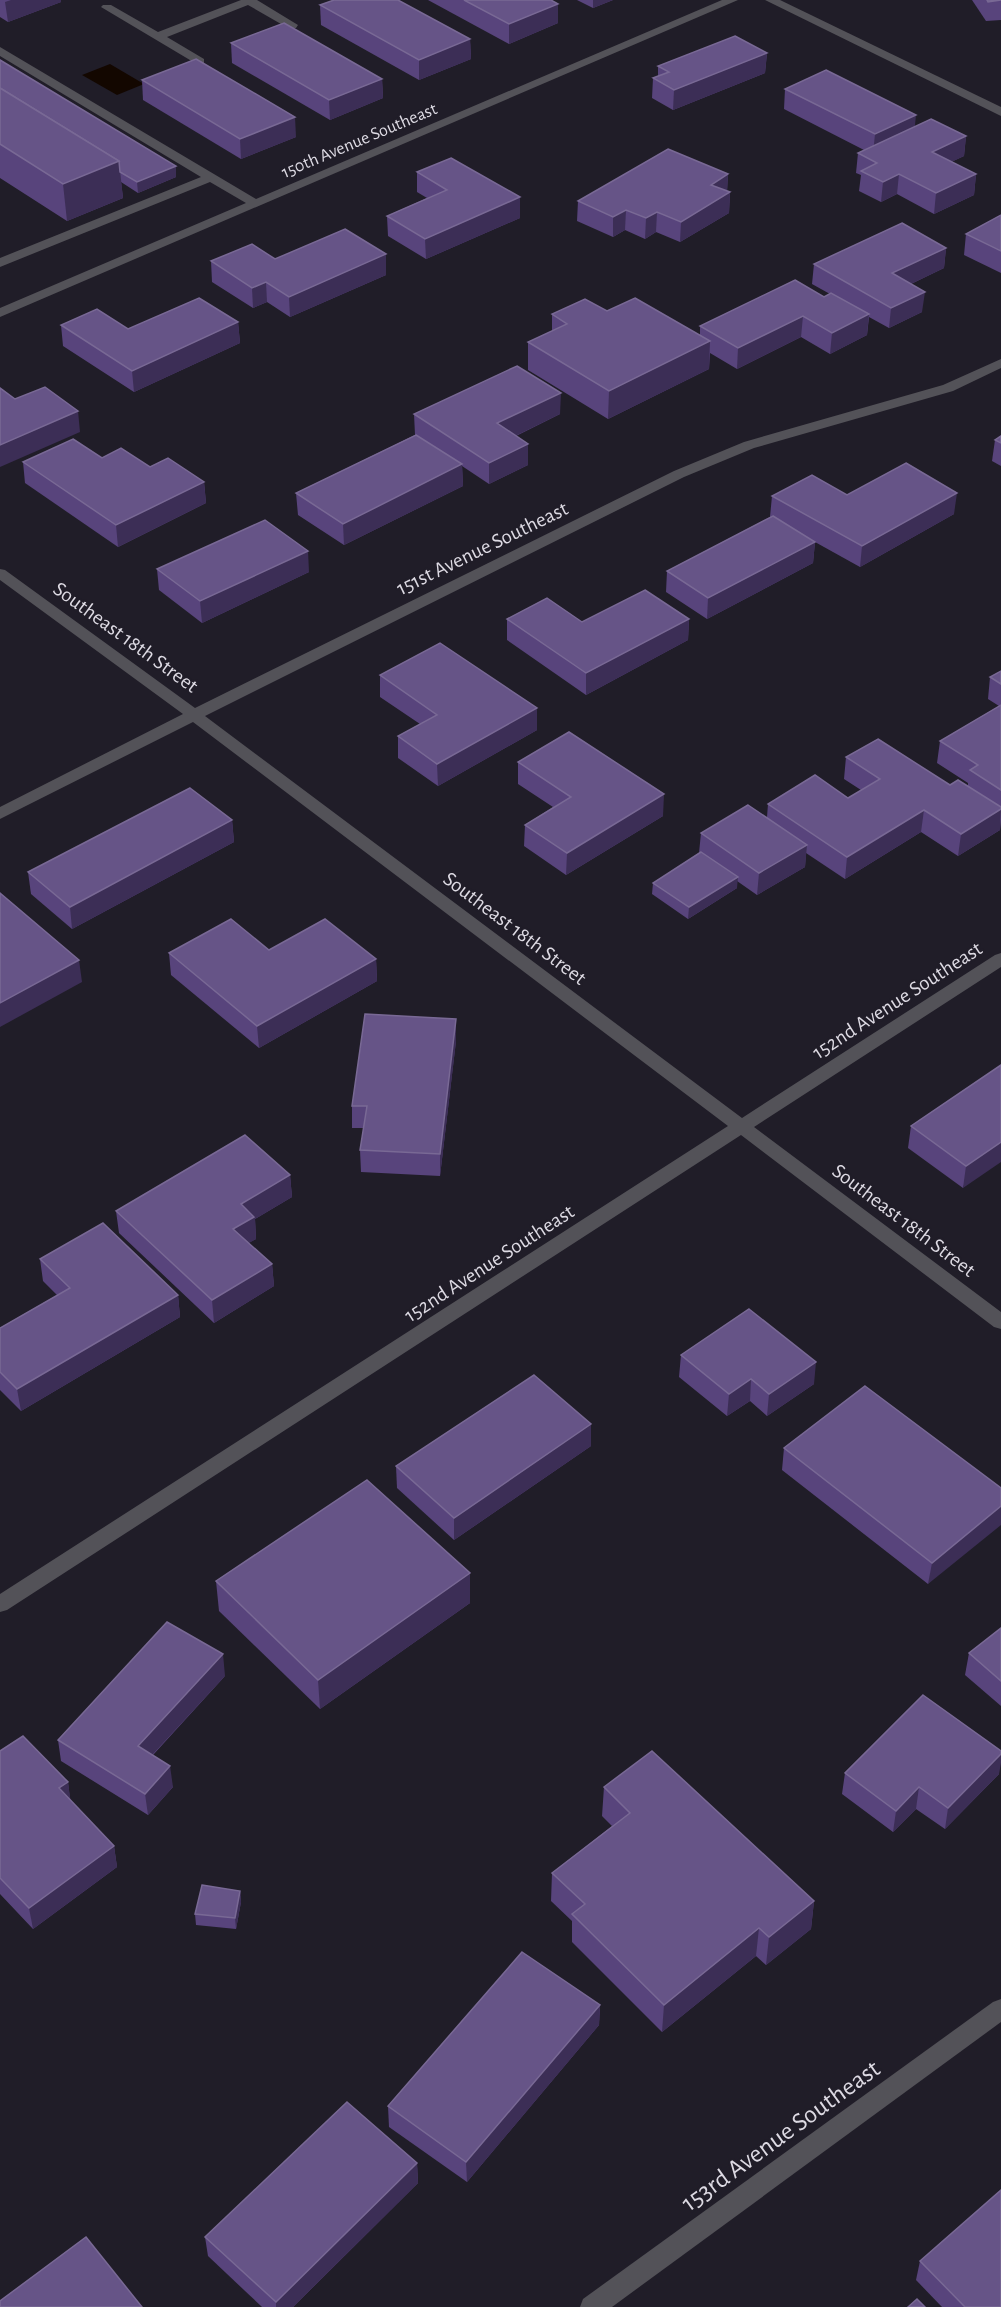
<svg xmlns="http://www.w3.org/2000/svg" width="1001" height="2307" font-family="'Alegreya Sans',sans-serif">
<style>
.water{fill:#130700}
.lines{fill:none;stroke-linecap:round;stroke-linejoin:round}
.minor{fill:#535258;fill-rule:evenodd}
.wall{fill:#58447c}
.shaded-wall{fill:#3c2e56}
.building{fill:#665487;stroke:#796995;stroke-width:1.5}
.labels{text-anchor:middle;stroke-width:4.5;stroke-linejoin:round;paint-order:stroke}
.far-street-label{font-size:18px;fill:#dddae3;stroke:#201d28}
.street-label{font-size:21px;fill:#dddae3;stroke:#201d28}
.near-street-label{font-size:26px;fill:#dddae3;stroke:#201d28}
</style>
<rect width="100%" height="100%" fill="#201d28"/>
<!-- water -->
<polygon class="water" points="110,64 144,84 117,95 82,75"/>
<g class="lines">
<!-- minor -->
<g class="minor">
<polygon points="241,0 257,0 298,25 296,28 288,28 248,5 167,37 204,59 204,65 200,66 101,7 103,5 111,5 158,32"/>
<polygon points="722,0 738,0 0,317 0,308 246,203 210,182 0,267 0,258 201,177 0,56 0,47 256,199"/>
<polygon points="765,0 780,0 1001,107 1001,116"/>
<polygon points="1001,359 1001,368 953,391 754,448 684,477 205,716 742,1118 995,955 1001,953 1001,967 754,1127 1001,1312 1001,1329 994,1327 741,1135 7,1610 0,1612 0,1594 728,1126 193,722 0,819 0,807 183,714 0,580 0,569 5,570 195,708 674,471 744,442 943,385"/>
<polygon points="1001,1999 1001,2022 612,2307 580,2307 583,2299 993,2002"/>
</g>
</g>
<!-- wall -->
<g class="wall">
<polygon points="0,0 61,0 61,2 8,22 0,17"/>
<polygon points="428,0 551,0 558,23 509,44"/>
<polygon points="577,0 613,0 593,8"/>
<polygon points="972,0 1001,0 1001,20 986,21"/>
<polygon points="320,5 470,39 471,59 419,80 321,25"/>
<polygon points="231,43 382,79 383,98 330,120 232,63"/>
<polygon points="767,53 765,73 673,110 652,98 653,78 658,76 658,66"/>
<polygon points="0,60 176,177 138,193 121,182 123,198 67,221 0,178"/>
<polygon points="142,80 296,137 241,159 143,100"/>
<polygon points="785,89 915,126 966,136 964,156 951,162 976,174 974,195 934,214 897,194 881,202 859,191 861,175 856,173 858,153 864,150 784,109"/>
<polygon points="417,172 520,197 520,218 426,259 388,236 387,216 427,198 417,192"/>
<polygon points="728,174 727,191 730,192 729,213 680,242 656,232 645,239 625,230 613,237 577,221 578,201"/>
<polygon points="1001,215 1001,273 964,255 966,234"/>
<polygon points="946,248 944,268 911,284 922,312 889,328 869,317 867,335 830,354 801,337 737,369 710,353 709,369 608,419 528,370 528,342 552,331 552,314 607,311 700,335 700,326 824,297 830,294 812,284 814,264"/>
<polygon points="386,254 386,275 290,317 267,302 253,308 212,282 211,261"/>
<polygon points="238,322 240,343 134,392 63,346 61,325 128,329"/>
<polygon points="414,414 560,414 516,436 528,465 489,484 462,466 463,486 344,545 298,515 296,493 415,435"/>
<polygon points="1001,436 1001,466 992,461 995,440"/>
<polygon points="102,458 150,467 204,482 206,503 118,547 25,483 23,462"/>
<polygon points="772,496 954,514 860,567 815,542 813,563 707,619 666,592 667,571 770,517"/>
<polygon points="157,569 309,572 202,623 159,590"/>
<polygon points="507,619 582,622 689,619 688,640 586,695 507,640"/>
<polygon points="1001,671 1001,820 1000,830 958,856 921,832 845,879 806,853 805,867 757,895 737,881 737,888 688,919 652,894 653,883 699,853 701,833 767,817 768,804 848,798 861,790 844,779 846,757 950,785 968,786 968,783 937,763 940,741 999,706 988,699 990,677"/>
<polygon points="380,675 537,730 438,786 398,758 398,736 420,724 380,697"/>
<polygon points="518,762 663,816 566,875 524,846 525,825 553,807 518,784"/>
<polygon points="232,820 234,842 72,929 31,894 28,872"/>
<polygon points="269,950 376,959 377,981 259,1048 171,975 169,953"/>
<polygon points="456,1019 456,1041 440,1176 361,1172 360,1150 364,1128 352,1128 352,1106"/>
<polygon points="1001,1065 963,1188 908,1148 911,1126"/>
<polygon points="290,1175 292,1197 255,1219 256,1239 248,1243 272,1264 274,1286 214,1323 119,1233 116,1211"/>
<polygon points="40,1259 178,1295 180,1317 21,1411 0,1390 0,1328 57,1295 43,1281"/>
<polygon points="681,1355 814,1384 767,1416 750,1401 727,1416 679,1377"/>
<polygon points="591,1446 454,1540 397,1488 396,1466"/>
<polygon points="784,1448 1001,1488 928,1584 782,1470"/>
<polygon points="470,1573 470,1603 320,1709 219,1611 216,1581"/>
<polygon points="1001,1628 1001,1706 965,1675 969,1653"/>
<polygon points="225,1676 153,1755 173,1787 148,1815 61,1761 58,1740"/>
<polygon points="0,1751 68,1782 70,1800 114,1846 117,1867 33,1929 0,1894"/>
<polygon points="845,1773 999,1774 945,1829 916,1809 893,1832 842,1794"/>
<polygon points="604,1787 814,1901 811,1929 766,1965 756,1956 662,2032 572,1942 572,1921 551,1901 552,1873 612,1826 602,1816"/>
<polygon points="240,1891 241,1902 236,1929 196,1925 195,1914"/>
<polygon points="600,2005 599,2025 467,2182 389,2127 388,2106"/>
<polygon points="417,2163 418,2183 293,2307 262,2307 208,2256 205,2237"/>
<polygon points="920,2261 1001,2307 942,2307 916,2280"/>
</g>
<!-- shaded-wall -->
<g class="shaded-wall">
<polygon points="11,0 61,0 61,2 8,22 5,2"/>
<polygon points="593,0 613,0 593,8"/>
<polygon points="558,4 558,23 509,44 509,24"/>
<polygon points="470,39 471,59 419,80 419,60"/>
<polygon points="767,53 765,73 673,110 674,90"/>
<polygon points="382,79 383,98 330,120 329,100"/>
<polygon points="916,115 914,135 873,154 875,134"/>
<polygon points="295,117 296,137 241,159 240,139"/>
<polygon points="966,136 964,156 930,172 932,152"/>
<polygon points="119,161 123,198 67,221 63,184"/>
<polygon points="176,166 176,177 138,193 137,182"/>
<polygon points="728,174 727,194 730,192 729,213 680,242 681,222 711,185"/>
<polygon points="899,174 897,194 881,202 883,182"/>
<polygon points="976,174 974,195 934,214 936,193"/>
<polygon points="520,197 520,218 426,259 425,239"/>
<polygon points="626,210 625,230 613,237 613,217"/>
<polygon points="657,212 656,232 645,239 646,218"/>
<polygon points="946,248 944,268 890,294 892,273"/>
<polygon points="386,254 386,275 290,317 289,297"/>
<polygon points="266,282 267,302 253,308 252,288"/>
<polygon points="925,292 922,312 889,328 891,308"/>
<polygon points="869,314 867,335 830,354 832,333"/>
<polygon points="803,316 801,337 737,369 738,348"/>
<polygon points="238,322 240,343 134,392 132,371"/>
<polygon points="710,341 709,369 608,419 609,391"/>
<polygon points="561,393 560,414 497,445 497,423"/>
<polygon points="78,411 80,432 0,467 0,445"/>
<polygon points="528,444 528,465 489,484 489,463"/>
<polygon points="462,464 463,486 344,545 343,524"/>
<polygon points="204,482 206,503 118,547 116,525"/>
<polygon points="957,493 954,514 860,567 862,546"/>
<polygon points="815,542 813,563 707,619 708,598"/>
<polygon points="308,551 309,572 202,623 200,601"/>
<polygon points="689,619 688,640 586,695 586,673"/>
<polygon points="537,708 537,730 438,786 437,764"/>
<polygon points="664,794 663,816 566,875 567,853"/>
<polygon points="1001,809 1000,830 958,856 961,834"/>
<polygon points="924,810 921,832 845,879 847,857"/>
<polygon points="232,820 234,842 72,929 70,907"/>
<polygon points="807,845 805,867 757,895 759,873"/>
<polygon points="738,877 737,888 688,919 689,907"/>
<polygon points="376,959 377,981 259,1048 257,1026"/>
<polygon points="79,960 82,982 0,1027 0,1003"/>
<polygon points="456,1019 456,1041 440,1176 440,1154"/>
<polygon points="1001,1142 1001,1162 963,1188 966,1166"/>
<polygon points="290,1175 292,1197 255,1219 256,1239 235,1251 233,1229 241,1204"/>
<polygon points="272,1264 274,1286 214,1323 212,1300"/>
<polygon points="178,1295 180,1317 21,1411 17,1389"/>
<polygon points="816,1362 814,1384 767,1416 769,1394"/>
<polygon points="751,1379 750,1401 727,1416 729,1394"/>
<polygon points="591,1424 591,1446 454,1540 454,1518"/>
<polygon points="1001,1506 1001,1525 928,1584 932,1563"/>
<polygon points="470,1573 470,1603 320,1709 318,1680"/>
<polygon points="223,1654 225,1676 141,1767 138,1746"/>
<polygon points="1001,1754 1001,1763 999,1774 945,1829 948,1808"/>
<polygon points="170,1766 173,1787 148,1815 145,1794"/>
<polygon points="68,1782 71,1804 59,1788"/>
<polygon points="919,1787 916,1809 893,1832 896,1811"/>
<polygon points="114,1846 117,1867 33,1929 29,1908"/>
<polygon points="240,1891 241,1902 236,1929 235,1918"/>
<polygon points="814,1901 811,1929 766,1965 769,1937"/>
<polygon points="759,1928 756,1956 662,2032 664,2005"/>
<polygon points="600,2005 599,2025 467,2182 466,2162"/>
<polygon points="417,2163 418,2183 293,2307 276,2307 276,2302"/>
</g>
<!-- building -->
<g class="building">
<polygon points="334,0 398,0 470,39 419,60 320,5"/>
<polygon points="464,0 551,0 558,4 509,24"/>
<polygon points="987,0 1001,0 988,2"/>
<polygon points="284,23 382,79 329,100 231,43"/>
<polygon points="735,36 767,53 674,90 653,78 669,72 658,66"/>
<polygon points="196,59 295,117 240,139 142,80"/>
<polygon points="0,60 176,166 137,182 120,172 119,161 0,88"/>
<polygon points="826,70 916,115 875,134 785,89"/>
<polygon points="0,88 119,161 63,184 0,144"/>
<polygon points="931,119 966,136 932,152 976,174 936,193 899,174 883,182 861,171 877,163 858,153"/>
<polygon points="668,149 728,174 711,185 730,192 681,222 657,212 646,218 626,210 613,217 578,201"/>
<polygon points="451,158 520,197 425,239 387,216 447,190 417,172"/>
<polygon points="1001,215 1001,251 966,234"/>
<polygon points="902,223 946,248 892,273 925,292 891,308 814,264"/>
<polygon points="345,229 386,254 289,297 266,282 252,288 211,261 252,244 275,259"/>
<polygon points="795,280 824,297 831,293 869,314 832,333 803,316 738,348 700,326"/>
<polygon points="199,298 238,322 132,371 61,325 97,309 128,329"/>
<polygon points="635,298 710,341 609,391 528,342 567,324 552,314 585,299 607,311"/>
<polygon points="517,366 561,393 497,423 528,444 489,463 414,414"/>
<polygon points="45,387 78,411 0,445 0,388 15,399"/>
<polygon points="416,435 462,464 343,524 296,493"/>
<polygon points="1001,436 1001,443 995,440"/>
<polygon points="73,439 102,458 121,448 150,467 168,458 204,482 116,525 23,462"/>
<polygon points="906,463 957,493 862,546 772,496 812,475 847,495"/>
<polygon points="773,516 815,542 708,598 667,571"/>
<polygon points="265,520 308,551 200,601 157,569"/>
<polygon points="645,590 689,619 586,673 507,619 547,598 582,622"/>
<polygon points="440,643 537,708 437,764 398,736 437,715 380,675"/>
<polygon points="1001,671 1001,684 990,677"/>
<polygon points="1001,705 1001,790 970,770 978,765 940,741"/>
<polygon points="569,732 664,794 567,853 525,825 571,797 518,762"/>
<polygon points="878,739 950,785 958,780 1001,807 1001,809 961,834 924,810 847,857 768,804 815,775 848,798 880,779 846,757"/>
<polygon points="190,788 232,820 70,907 28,872"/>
<polygon points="748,805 807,845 759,873 701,833"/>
<polygon points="701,852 738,877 689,907 653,883"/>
<polygon points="0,893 79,960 0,1003"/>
<polygon points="231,919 269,950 325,919 376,959 257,1026 169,953"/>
<polygon points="365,1014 456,1019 440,1154 360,1150 367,1106 352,1106"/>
<polygon points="1001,1065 1001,1142 966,1166 911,1126"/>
<polygon points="245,1135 290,1175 241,1204 254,1217 233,1229 272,1264 212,1300 116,1211"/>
<polygon points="103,1223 178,1295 17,1389 0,1372 0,1328 70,1288 40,1259"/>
<polygon points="749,1309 816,1362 769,1394 751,1379 729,1394 681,1355"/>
<polygon points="534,1375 591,1424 454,1518 396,1466"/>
<polygon points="865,1386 1001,1488 1001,1506 932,1563 784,1448"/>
<polygon points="367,1480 470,1573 318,1680 216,1581"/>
<polygon points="167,1622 223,1654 138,1746 170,1766 145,1794 58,1740"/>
<polygon points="1001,1628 1001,1681 969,1653"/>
<polygon points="923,1695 1001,1751 1001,1754 948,1808 919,1787 896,1811 845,1773"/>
<polygon points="23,1736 68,1782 59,1788 114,1846 29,1908 0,1878 0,1751"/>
<polygon points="652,1751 814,1901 769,1937 759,1928 664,2005 572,1914 585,1904 552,1873 630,1813 604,1787"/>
<polygon points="202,1885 240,1891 235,1918 195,1914"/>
<polygon points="522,1952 600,2005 466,2162 388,2106"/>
<polygon points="347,2102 417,2163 276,2302 205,2237"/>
<polygon points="1001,2190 1001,2307 965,2307 920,2261"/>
<polygon points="86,2237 142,2307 0,2307 0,2301"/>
<polygon points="917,2299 925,2307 908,2307"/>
</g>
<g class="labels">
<!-- far-street labels -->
<g class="far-street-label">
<text transform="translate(359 140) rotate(-23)" y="6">150th Avenue Southeast</text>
</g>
<!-- street labels -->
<g class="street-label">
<text transform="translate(482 548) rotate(-26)" y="7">151st Avenue Southeast</text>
<text transform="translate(126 637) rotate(36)" y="7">Southeast 18th Street</text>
<text transform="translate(515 928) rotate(37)" y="7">Southeast 18th Street</text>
<text transform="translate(897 1000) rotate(-33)" y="7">152nd Avenue Southeast</text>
<text transform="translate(904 1220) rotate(37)" y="7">Southeast 18th Street</text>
<text transform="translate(489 1263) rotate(-33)" y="7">152nd Avenue Southeast</text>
</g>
<!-- near-street labels -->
<g class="near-street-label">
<text transform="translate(780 2135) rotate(-36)" y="9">153rd Avenue Southeast</text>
</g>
</g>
</svg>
